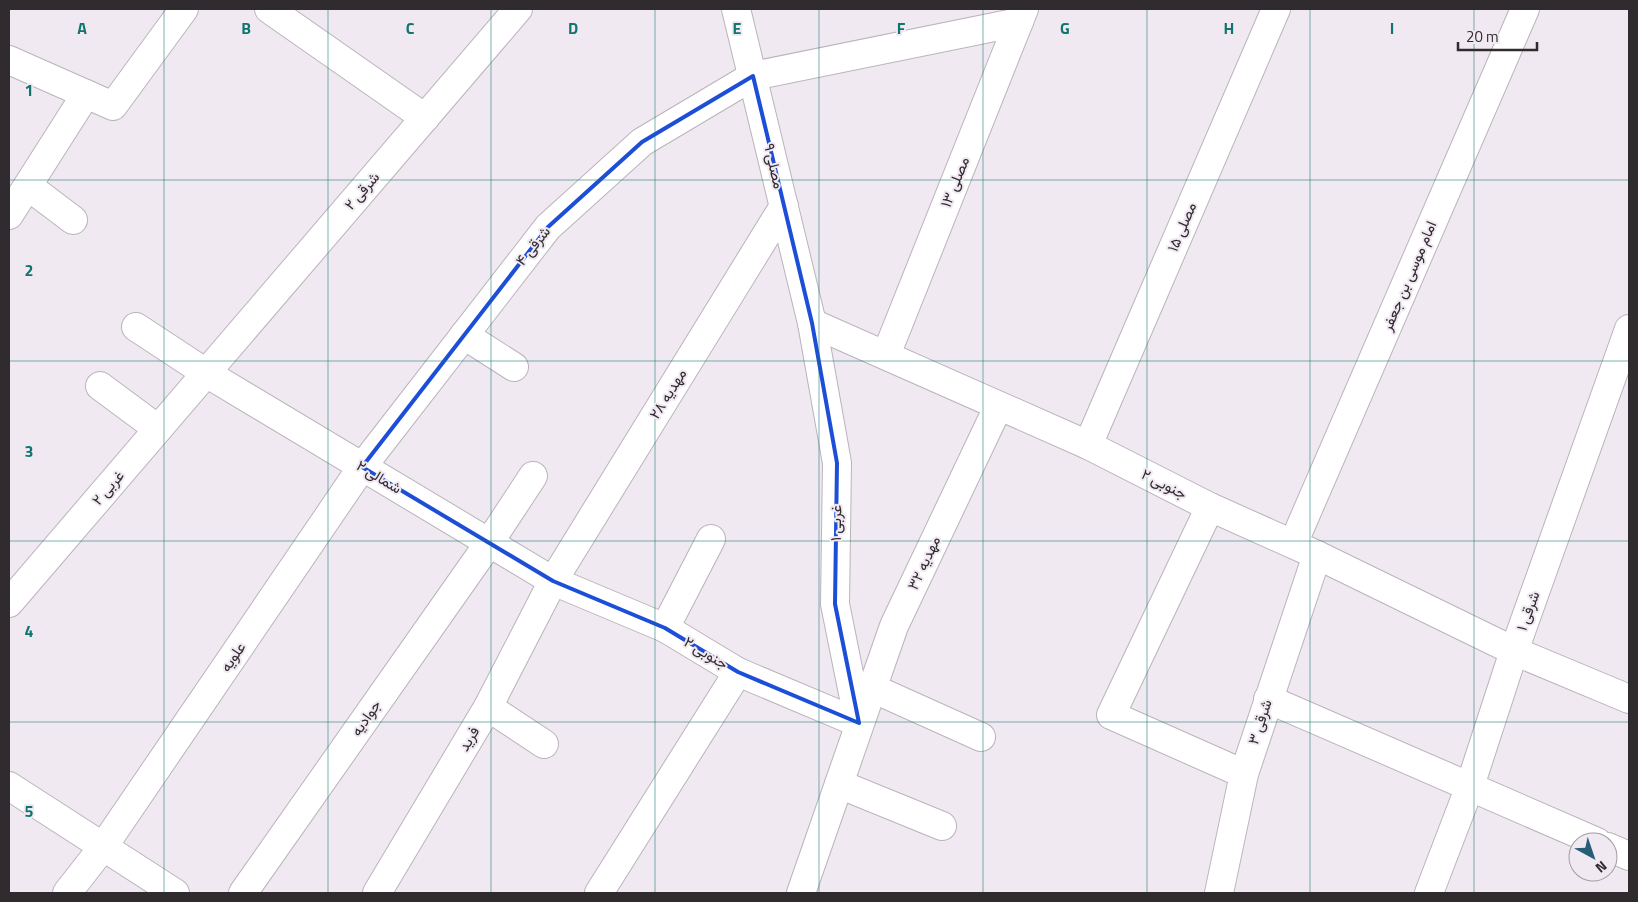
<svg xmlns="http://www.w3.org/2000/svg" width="1638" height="902" font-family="'Titillium Web',Vazirmatn,sans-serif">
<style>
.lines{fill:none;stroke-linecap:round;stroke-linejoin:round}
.minor-casing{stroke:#bbb3bc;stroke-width:30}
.minor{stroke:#fff;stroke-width:28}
.marked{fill:none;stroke:#1d4ed8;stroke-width:4;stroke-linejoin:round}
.grid{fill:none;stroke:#0f766e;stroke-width:1;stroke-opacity:0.55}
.labels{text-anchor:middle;stroke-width:4;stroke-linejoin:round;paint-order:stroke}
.street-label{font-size:15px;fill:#2f2b2f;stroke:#f1e9f1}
.grid-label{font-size:16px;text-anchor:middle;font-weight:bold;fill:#0f766e;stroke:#f1e9f1;stroke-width:4;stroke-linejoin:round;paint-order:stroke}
</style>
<rect width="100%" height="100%" fill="#f1e9f1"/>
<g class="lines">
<!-- minor casing -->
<g class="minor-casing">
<g id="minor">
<polyline points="269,9 425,118"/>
<polyline points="736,9 812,323 837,463 835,604 859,723"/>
<polyline points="9,60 113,106 184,9"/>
<polyline points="28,186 73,220"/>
<polyline points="9,215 86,94"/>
<polyline points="812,323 1088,445 1210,507 1317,555 1514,651 1629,699"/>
<polyline points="136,327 206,373 553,581 665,628 738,672 859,723"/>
<polyline points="464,335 514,367"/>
<polyline points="886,355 1024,9"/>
<polyline points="100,386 158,429"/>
<polyline points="1088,445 1276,9"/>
<polyline points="1210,507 1111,715 1244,774"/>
<polyline points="1293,544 1525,9"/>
<polyline points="9,603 518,9"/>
<polyline points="665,628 711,539"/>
<polyline points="872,688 981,737"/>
<polyline points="1268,699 1597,842"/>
<polyline points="488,707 544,744"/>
<polyline points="839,784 942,826"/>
<polyline points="9,786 175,893"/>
<polyline points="1608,847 1629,856"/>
<polyline points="67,893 103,847 362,467 548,227 642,142 753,76 1019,22"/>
<polyline points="243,893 489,543 533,476"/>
<polyline points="377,893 488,707 553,581 784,206"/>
<polyline points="599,893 738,672"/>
<polyline points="801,893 894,626 998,407"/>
<polyline points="1219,893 1244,774 1317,555"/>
<polyline points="1429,893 1470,786 1514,651 1629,329"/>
</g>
</g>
<!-- minor -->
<use href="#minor" class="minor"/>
</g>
<!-- marked area -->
<path class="marked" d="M753,76L812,323L837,463L835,604L859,723L738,672L665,628L553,581L362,467L548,227L642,142Z"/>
<!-- grid -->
<path class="grid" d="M164,9V893M328,9V893M491,9V893M655,9V893M819,9V893M983,9V893M1147,9V893M1310,9V893M1474,9V893M9,180H1629M9,361H1629M9,541H1629M9,722H1629"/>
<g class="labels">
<!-- street labels -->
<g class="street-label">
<text transform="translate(774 166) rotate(77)" y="5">مصلی ۹</text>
<text transform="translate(955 182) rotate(-68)" y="5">مصلی ۱۳</text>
<text transform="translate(362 191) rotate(-49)" y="5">۲ شرقی</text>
<text transform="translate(1182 227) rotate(-67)" y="5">مصلی ۱۵</text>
<text transform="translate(533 246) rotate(-51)" y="5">۴ شرقی</text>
<text transform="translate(1409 276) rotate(-67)" y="5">امام موسی بن جعفر</text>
<text transform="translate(668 394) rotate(-58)" y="5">مهدیه ۲۸</text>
<text transform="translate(379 477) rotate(31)" y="5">۲ شمالی</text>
<text transform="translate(1164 484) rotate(27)" y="5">جنوبی ۲</text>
<text transform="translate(108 488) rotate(-49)" y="5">۲ غربی</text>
<text transform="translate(836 523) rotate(-89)" y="5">۱ غربی</text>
<text transform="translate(924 563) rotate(-65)" y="5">مهدیه ۳۲</text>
<text transform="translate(1528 611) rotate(-70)" y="5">شرقی ۱</text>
<text transform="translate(706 653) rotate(31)" y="5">۲ جنوبی</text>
<text transform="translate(233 657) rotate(-56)" y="5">علویه</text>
<text transform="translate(366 718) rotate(-55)" y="5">جوادیه</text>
<text transform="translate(1260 722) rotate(-72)" y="5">شرقی ۳</text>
<text transform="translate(469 739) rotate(-59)" y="5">فرید</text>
</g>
</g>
<g class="grid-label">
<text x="82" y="34">A</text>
<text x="246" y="34">B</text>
<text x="410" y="34">C</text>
<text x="573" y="34">D</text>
<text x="737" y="34">E</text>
<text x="901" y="34">F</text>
<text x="1065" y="34">G</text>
<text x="1229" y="34">H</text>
<text x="1392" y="34">I</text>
<text x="29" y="96">1</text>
<text x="29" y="276">2</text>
<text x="29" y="457">3</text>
<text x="29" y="637">4</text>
<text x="29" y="817">5</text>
</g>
<!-- border -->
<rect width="1638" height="902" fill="none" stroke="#2f2b2f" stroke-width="20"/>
<!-- north arrow -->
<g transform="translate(1593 857) rotate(140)"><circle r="24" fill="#f1e9f1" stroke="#a39da3"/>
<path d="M0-4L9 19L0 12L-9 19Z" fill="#265e78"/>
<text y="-8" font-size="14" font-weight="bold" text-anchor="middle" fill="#2f2b2f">N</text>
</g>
<!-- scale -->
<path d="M1458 42v8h79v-8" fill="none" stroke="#2f2b2f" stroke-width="2.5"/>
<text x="1466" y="42" font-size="15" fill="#2f2b2f" stroke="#f1e9f1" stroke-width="4" paint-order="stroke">20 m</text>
</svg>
